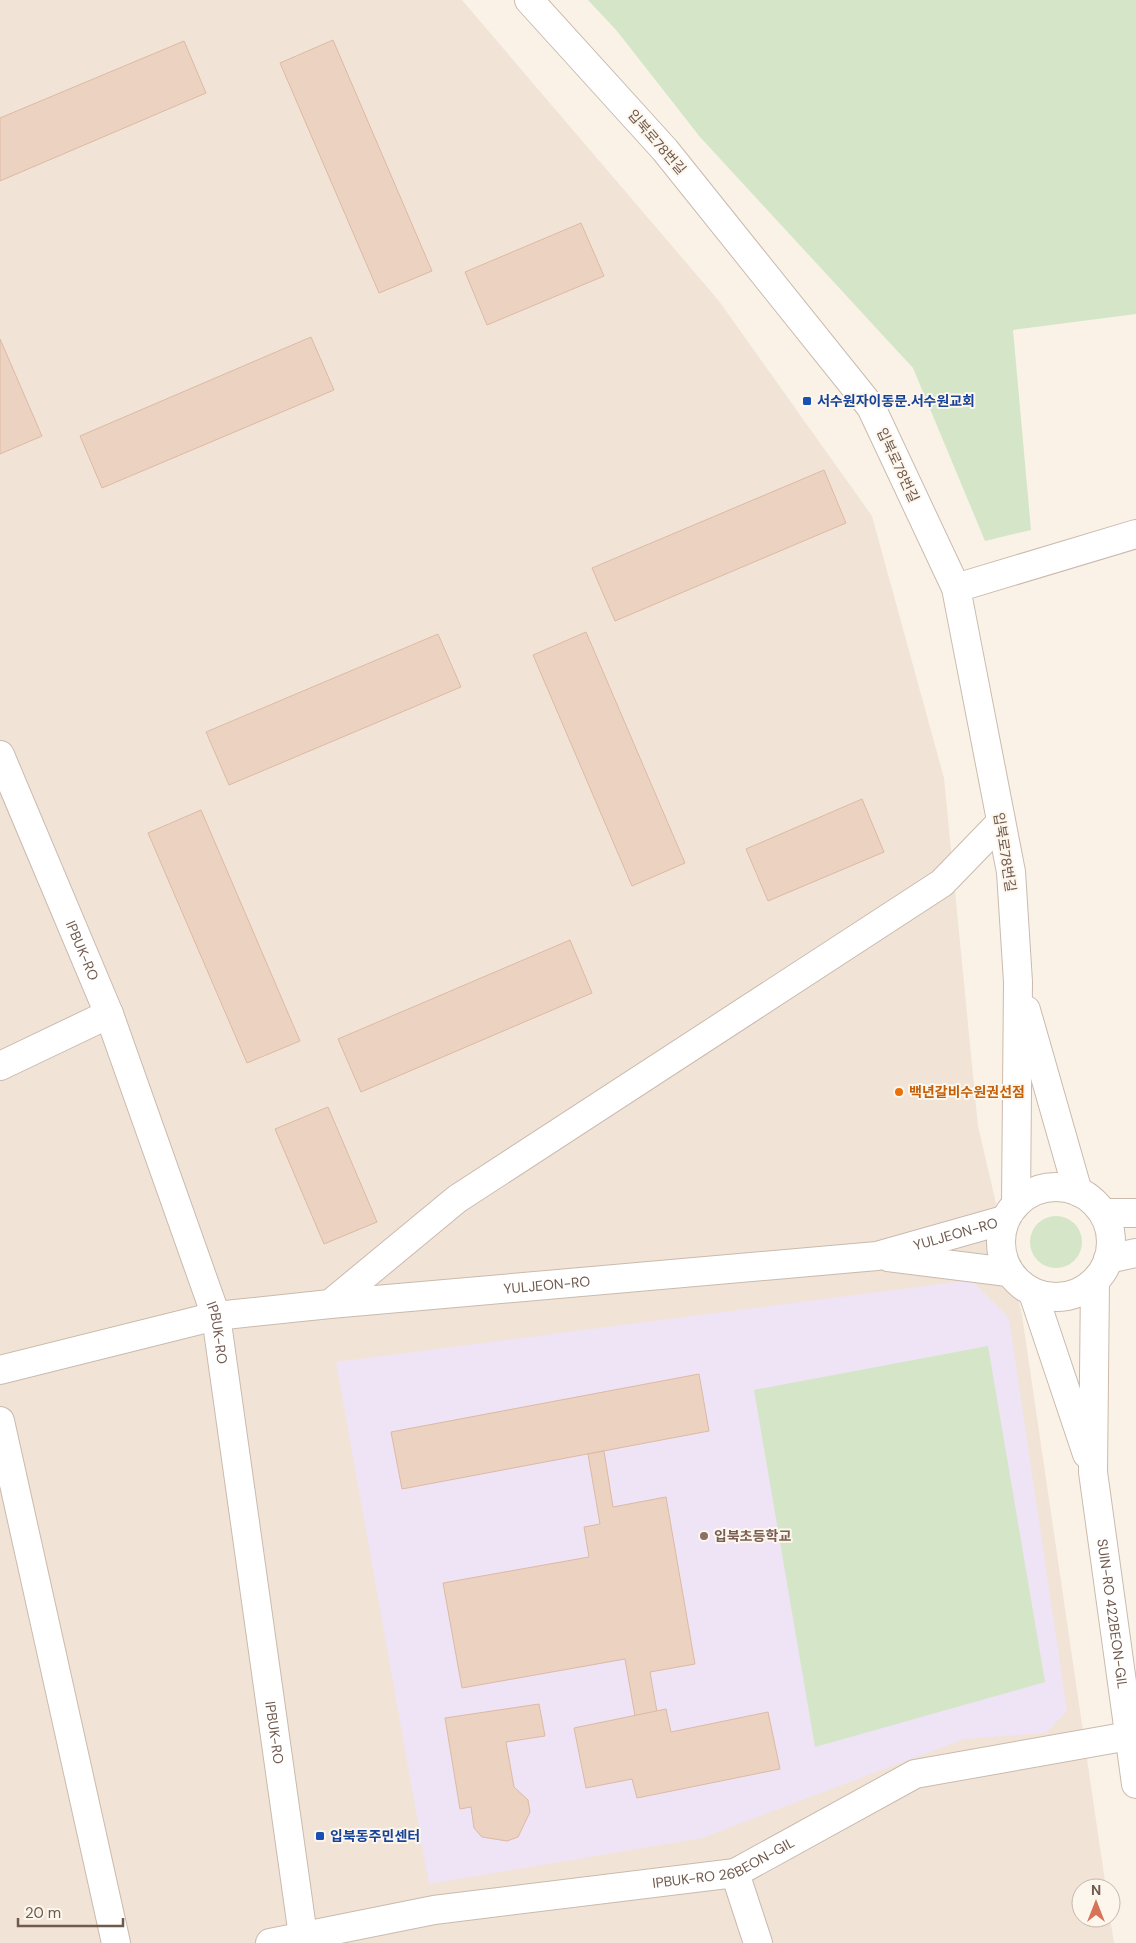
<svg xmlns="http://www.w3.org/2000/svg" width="1136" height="1943" font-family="'DM Sans','Noto Sans KR',sans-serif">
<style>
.residential{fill:#f1e4d6}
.education{fill:#efe3f6}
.green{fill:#d4e6c7}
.building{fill:#ecd2c1;stroke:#ddb9a3}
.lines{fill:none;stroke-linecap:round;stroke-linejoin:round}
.minor-casing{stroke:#cabaae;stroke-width:30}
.minor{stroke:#fff;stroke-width:28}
.transit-dot{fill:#1a4fb4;stroke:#fdf6ec;stroke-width:2}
.food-dot{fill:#e8710a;stroke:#fdf6ec;stroke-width:2}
.education-dot{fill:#8d6e63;stroke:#fdf6ec;stroke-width:2}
.labels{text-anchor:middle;stroke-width:4;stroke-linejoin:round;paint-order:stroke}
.street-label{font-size:14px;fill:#705a4e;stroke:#fdf6ec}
.transit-label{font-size:14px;font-weight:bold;fill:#164399;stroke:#fdf6ec;text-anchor:start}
.food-label{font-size:14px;font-weight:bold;fill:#c56008;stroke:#fdf6ec;text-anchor:start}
.education-label{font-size:14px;font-weight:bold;fill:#785e54;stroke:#fdf6ec;text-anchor:start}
</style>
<rect width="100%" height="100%" fill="#faf2e7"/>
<!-- residential -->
<polygon class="residential" points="0,0 462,0 719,301 872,516 944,778 978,1126 1022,1315 1106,1888 1081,1888 1081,1918 1110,1918 1114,1943 0,1943"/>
<!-- education -->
<polygon class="education" points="971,1280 1009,1318 1067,1711 1046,1733 964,1739 702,1838 429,1884 336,1362"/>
<!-- green -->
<g class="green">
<polygon points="588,0 1136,0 1136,314 1013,330 1031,530 985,541 913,368 700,137 617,31"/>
<circle cx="1056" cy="1242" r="26"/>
<polygon points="988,1346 1045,1682 815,1747 754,1390"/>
</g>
<!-- building -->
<g class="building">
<polygon points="333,40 432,271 379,293 280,63"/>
<polygon points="184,41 206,93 0,181 0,118"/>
<polygon points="581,223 604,276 487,325 465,272"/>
<polygon points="311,337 334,390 102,488 80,436"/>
<polygon points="0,339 42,436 0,454"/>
<polygon points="824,470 846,523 615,621 592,568"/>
<polygon points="586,632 685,863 632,886 533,655"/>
<polygon points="438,634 461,687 229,785 206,732"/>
<polygon points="862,799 884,852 768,901 746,849"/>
<polygon points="201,810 300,1041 247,1063 148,833"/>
<polygon points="570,940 592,993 361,1092 338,1039"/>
<polygon points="328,1107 377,1222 324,1244 275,1129"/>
<polygon points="699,1374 709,1431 402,1489 391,1432"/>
<polygon points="604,1451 613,1507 666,1497 695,1664 650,1672 657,1712 635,1716 625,1659 462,1688 443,1583 589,1557 584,1527 600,1524 588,1454"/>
<polygon points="539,1704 545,1736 506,1742 514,1787 528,1800 530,1812 518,1837 507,1841 482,1837 474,1828 471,1807 460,1809 445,1718"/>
<polygon points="666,1709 671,1732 768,1712 780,1769 637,1798 632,1779 586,1788 574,1728"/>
</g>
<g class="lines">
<!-- minor casing -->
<g class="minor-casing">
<g id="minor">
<polyline points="529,0 665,150 871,407 956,588 1011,872 1018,982 1016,1203"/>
<polyline points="956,588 1136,534"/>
<path id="s1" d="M0,755L109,1014L216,1316L304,1943"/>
<polyline points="1026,1010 1078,1192"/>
<polyline points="0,1066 109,1014"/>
<circle cx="1056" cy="1242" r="55"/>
<polyline points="1103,1213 1136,1213"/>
<polyline points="888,1257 1008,1272"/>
<polyline points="1108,1259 1136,1253"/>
<path id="s2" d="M1095,1281L1093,1472L1136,1784"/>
<polyline points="1033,1293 1087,1454"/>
<polyline points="330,1304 457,1199 942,883 1001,822"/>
<path id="s3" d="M0,1370L216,1316L330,1304L877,1256L1004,1220"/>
<polyline points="0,1421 116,1943"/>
<polyline points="735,1873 758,1943"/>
<path id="s4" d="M270,1943L434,1910L735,1873L915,1774L1129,1736"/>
</g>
</g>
<!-- minor -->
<use href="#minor" class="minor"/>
</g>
<!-- markers -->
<g class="transit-dot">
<rect x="802" y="396" width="10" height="10" rx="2.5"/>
<rect x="315" y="1831" width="10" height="10" rx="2.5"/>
</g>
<circle class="food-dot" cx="899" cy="1092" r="5"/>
<circle class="education-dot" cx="704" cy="1536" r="5"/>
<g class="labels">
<!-- street labels -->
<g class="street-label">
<text transform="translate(657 142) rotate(49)" y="5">입북로78번길</text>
<text transform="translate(898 465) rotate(65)" y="5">입북로78번길</text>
<text transform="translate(1005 852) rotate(81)" y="5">입북로78번길</text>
<text dy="5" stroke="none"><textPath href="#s1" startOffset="212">IPBUK-RO</textPath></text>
<text dy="5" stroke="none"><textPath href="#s3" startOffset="968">YULJEON-RO</textPath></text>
<text dy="5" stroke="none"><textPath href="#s3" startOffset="555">YULJEON-RO</textPath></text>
<text dy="5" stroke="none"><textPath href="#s1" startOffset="618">IPBUK-RO</textPath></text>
<text dy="5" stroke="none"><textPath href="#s2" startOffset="334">SUIN-RO 422BEON-GIL</textPath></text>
<text dy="5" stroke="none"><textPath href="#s1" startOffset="1022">IPBUK-RO</textPath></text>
<text dy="5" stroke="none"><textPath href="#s4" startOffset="462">IPBUK-RO 26BEON-GIL</textPath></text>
</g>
<!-- transit labels -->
<g class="transit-label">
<text x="817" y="406">서수원자이동문.서수원교회</text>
<text x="330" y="1841">입북동주민센터</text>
</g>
<!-- food labels -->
<g class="food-label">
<text x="909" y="1097">백년갈비수원권선점</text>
</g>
<!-- education labels -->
<g class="education-label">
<text x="714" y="1541">입북초등학교</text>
</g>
</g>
<!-- north arrow -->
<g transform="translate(1096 1903)"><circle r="24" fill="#fdf6ec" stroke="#c5b8ad"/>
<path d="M0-4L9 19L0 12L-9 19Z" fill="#d67359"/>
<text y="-8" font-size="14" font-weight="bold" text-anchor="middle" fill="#705a4e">N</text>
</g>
<!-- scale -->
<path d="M18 1918v8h105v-8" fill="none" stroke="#705a4e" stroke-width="2.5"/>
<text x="25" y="1918" font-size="15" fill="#705a4e" stroke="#fdf6ec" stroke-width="4" paint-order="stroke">20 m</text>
</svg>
